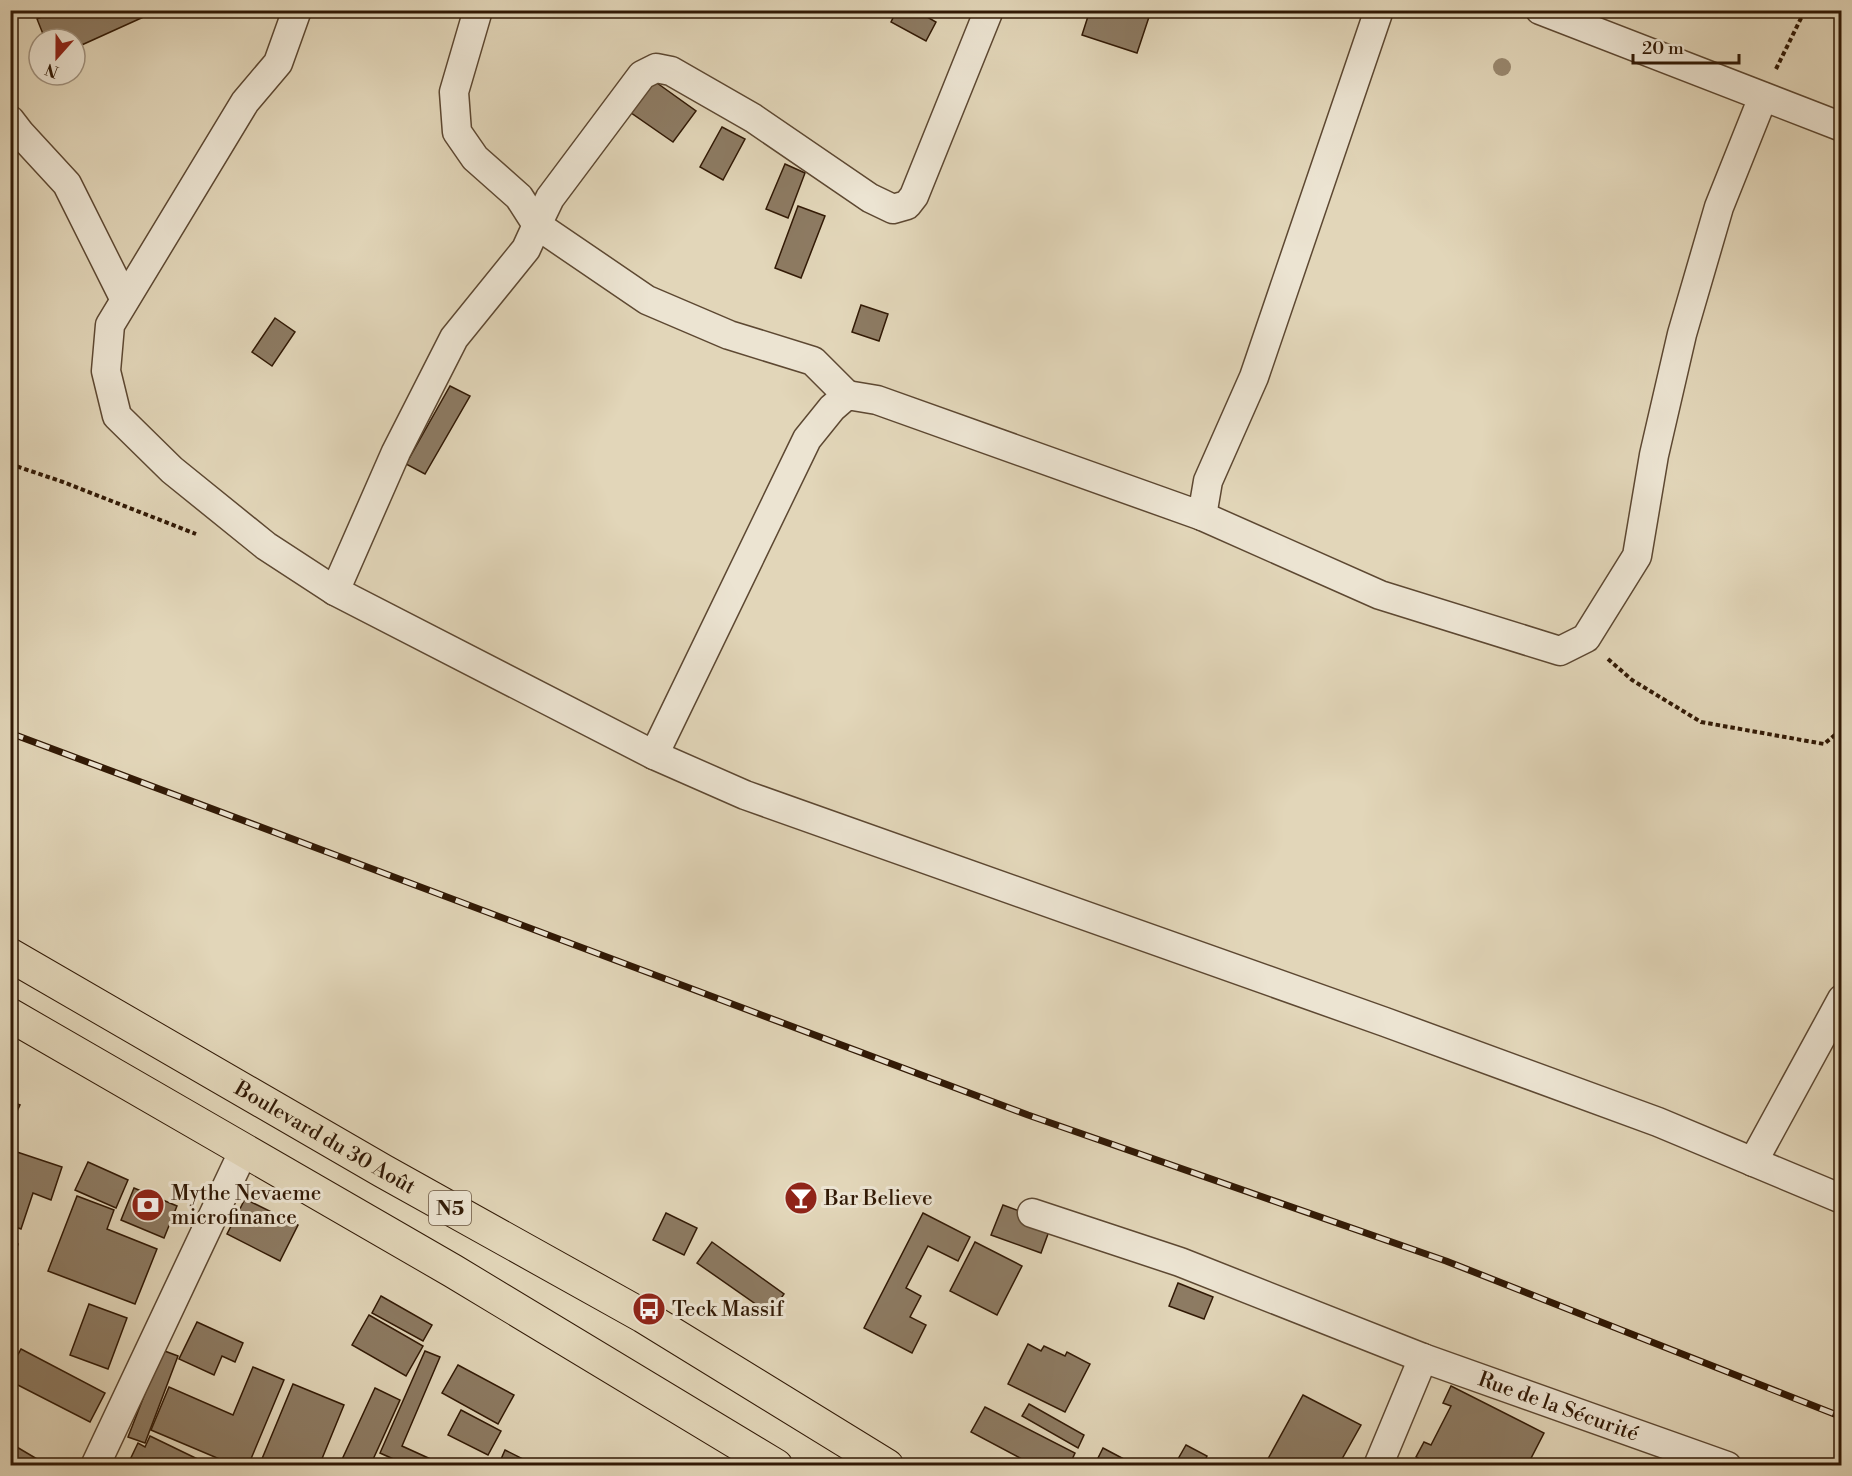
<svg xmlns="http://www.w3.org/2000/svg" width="1852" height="1476" font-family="'Libre Bodoni',serif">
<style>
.building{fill:#8d7b63;stroke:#311905;stroke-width:1.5}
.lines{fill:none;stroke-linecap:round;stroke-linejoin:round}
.minor-casing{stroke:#5d4832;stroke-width:31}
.trunk-casing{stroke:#311905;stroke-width:35}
.path{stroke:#311905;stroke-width:4;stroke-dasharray:4.5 3;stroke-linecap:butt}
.minor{stroke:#ece4d2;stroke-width:28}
.trunk{stroke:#e2d6b9;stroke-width:33}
.rail-casing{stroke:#311905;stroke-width:7}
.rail{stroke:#ece4d2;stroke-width:4.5;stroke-dasharray:14;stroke-linecap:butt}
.tree{fill:#99886f}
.labels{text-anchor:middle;stroke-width:6;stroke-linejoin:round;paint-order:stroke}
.shield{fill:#ece4d2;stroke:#695642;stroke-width:1.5}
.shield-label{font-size:20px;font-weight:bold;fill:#311905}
.street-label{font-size:21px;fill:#311905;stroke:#ece4d2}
.poi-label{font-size:21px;fill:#311905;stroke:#ece4d2;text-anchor:start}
</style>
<rect width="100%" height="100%" fill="#e2d6b9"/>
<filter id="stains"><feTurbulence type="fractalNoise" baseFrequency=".00333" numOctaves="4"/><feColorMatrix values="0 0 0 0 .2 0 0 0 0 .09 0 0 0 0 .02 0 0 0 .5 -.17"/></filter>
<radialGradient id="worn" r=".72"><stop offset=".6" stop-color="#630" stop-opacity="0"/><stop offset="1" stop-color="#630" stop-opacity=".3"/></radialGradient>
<!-- building -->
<g class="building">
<polygon points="56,10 159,10 75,48 75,39 45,39 37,19"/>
<polygon points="897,10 915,10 936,22 926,41 891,22"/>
<polygon points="1090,10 1151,11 1137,53 1082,35"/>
<polygon points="650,78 696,111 673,142 627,110"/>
<polygon points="722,127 745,139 723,180 700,167"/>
<polygon points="785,164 805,173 788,218 766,209"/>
<polygon points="798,206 825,216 801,278 775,268"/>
<polygon points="861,305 888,314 879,341 852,332"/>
<polygon points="275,318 295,332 272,366 252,352"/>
<polygon points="450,386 470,396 425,474 406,464"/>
<polygon points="10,1101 20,1105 10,1126"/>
<polygon points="14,1151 62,1167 51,1200 33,1193 21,1229 13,1226 10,1236 10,1160"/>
<polygon points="88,1162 128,1180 116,1208 75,1190"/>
<polygon points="134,1188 177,1206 164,1238 121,1220"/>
<polygon points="77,1196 114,1210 107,1229 157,1249 135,1304 48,1271"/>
<polygon points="245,1199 298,1225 280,1261 227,1234"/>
<polygon points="1003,1205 1052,1223 1041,1253 991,1235"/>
<polygon points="666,1213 697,1228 684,1255 653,1240"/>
<polygon points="923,1213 970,1237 958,1261 928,1246 906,1288 921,1296 910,1317 926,1325 912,1353 864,1328"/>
<polygon points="10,1242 18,1244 13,1261 10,1260"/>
<polygon points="712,1242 784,1294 770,1314 697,1263"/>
<polygon points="975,1242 1022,1266 997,1315 950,1291"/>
<polygon points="1178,1283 1213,1297 1204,1319 1169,1306"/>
<polygon points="381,1296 432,1325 423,1341 372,1313"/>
<polygon points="89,1304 127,1318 108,1369 70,1355"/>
<polygon points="369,1315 423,1346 406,1376 352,1345"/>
<polygon points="197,1322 243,1343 235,1362 222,1356 214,1375 179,1359"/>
<polygon points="1028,1344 1041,1351 1044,1346 1065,1356 1067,1352 1090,1364 1065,1412 1008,1384"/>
<polygon points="21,1349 105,1393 90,1422 10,1381 10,1369"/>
<polygon points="162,1350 178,1356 145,1443 128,1437"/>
<polygon points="425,1351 440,1357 402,1446 446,1466 409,1466 380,1453"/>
<polygon points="458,1365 514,1395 498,1424 442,1393"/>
<polygon points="253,1367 284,1380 248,1466 236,1466 151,1430 169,1387 233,1415"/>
<polygon points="293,1384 344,1405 319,1466 259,1466"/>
<polygon points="1451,1386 1544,1433 1527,1466 1433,1466 1416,1457 1424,1442 1431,1445 1451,1406 1443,1403"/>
<polygon points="375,1388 400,1400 370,1466 339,1466"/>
<polygon points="1303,1395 1361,1425 1338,1466 1264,1466"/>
<polygon points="1029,1404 1084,1435 1078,1448 1022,1416"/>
<polygon points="985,1407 1075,1453 1069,1466 1035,1466 971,1432"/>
<polygon points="461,1410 501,1431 488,1455 448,1435"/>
<polygon points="150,1436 212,1466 127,1466 138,1443 145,1447"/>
<polygon points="10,1443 49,1466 10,1466"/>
<polygon points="1186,1445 1207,1456 1202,1466 1174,1466"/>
<polygon points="1103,1448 1137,1466 1094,1466"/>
<polygon points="505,1450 529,1462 527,1466 498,1466"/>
</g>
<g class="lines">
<!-- minor casing -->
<g class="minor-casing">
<g id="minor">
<polyline points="297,10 278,63 245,102 110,325 106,371 117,416 172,470 266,546 335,591 654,755 807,439 832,408 847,395 877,400 1202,516 1208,481 1254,377 1379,10"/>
<polyline points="1540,10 1842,127"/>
<polyline points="10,120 20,133 67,184 124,298"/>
<polyline points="847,395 813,361 729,335 647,300 537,225 550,198 642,75 656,68 671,71 753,118 870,198 893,209 907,205 914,196 989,10"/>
<polyline points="1202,516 1380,595 1560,651 1586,638 1637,556 1654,455 1682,334 1719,207 1763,97"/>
<polyline points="335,591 396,452 454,338 526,249 537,225 519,197 475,158 457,132 454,92 478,10"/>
<polyline points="654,755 745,795 1385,1022 1658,1122 1842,1199"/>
<polyline points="1753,1162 1842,999"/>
<path id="s1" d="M1032,1213L1180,1262L1423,1358L1727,1466"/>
<polyline points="95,1466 244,1150"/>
<polyline points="1378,1466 1423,1358"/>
</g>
</g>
<!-- trunk casing -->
<g class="trunk-casing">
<g id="trunk">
<path id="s2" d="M10,955L383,1171L643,1316L887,1466"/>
<polyline points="10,1015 453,1271 776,1466"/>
</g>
</g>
<!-- path -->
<g class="path">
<polyline points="1776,69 1805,10"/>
<polyline points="10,464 63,482 196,534"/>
<polyline points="1608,659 1632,680 1701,722 1824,744 1842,729"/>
</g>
<!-- minor -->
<use href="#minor" class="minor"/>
<!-- trunk -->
<use href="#trunk" class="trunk"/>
<!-- rail casing -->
<g class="rail-casing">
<polyline id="rail" points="10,733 1028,1115 1446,1261 1842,1417"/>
</g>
<!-- rail -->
<use href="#rail" class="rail"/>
</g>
<!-- trees -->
<circle class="tree" cx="1502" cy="67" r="9"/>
<!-- icons -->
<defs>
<g id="bar-disc" transform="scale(1.725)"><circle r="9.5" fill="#8f2418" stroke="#ece4d2"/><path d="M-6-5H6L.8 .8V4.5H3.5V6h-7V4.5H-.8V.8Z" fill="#fff"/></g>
<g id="bank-disc" transform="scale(1.725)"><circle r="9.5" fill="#8f2418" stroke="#ece4d2"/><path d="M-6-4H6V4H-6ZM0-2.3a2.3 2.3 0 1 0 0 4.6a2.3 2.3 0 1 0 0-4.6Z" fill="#fff"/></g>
<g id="bus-disc" transform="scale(1.725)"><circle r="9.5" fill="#8f2418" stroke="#ece4d2"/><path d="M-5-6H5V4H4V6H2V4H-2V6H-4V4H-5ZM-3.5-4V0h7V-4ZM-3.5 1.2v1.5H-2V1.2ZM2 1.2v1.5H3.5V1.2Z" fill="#fff"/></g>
</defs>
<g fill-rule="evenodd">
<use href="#bar-disc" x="801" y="1198"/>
<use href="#bank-disc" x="148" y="1205"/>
<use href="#bus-disc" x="649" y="1309"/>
</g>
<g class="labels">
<!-- shield labels -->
<rect class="shield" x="429" y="1191" width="42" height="34" rx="4.5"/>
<g class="shield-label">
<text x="450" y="1215">N5</text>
</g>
<!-- street labels -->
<g class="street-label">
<text dy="7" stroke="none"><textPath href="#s2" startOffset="364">Boulevard du 30 Août</textPath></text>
<text dy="7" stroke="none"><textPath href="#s1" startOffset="561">Rue de la Sécurité</textPath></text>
</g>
<!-- poi labels -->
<g class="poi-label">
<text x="171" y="1200">Mythe Nevaeme<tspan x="171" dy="24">microfinance</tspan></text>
<text x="824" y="1205">Bar Believe</text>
<text x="672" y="1316">Teck Massif</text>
</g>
</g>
<!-- margin -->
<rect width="1852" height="1476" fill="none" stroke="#e2d6b9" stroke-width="36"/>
<rect x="12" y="12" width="1828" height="1452" fill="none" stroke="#311905" stroke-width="3"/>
<rect x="18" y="18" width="1816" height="1440" fill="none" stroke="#311905" stroke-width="1.5"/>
<!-- north arrow -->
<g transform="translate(57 57) rotate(201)"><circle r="28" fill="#ece4d2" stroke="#a19380" stroke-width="1.5"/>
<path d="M0-4.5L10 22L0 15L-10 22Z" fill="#8f2418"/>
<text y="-9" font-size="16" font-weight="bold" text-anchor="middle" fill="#311905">N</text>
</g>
<!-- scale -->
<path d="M1633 54v9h106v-9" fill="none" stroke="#311905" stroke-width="3"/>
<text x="1642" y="54" font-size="18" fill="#311905" stroke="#ece4d2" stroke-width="4.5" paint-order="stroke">20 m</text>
<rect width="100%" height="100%" filter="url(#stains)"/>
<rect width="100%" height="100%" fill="url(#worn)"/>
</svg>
